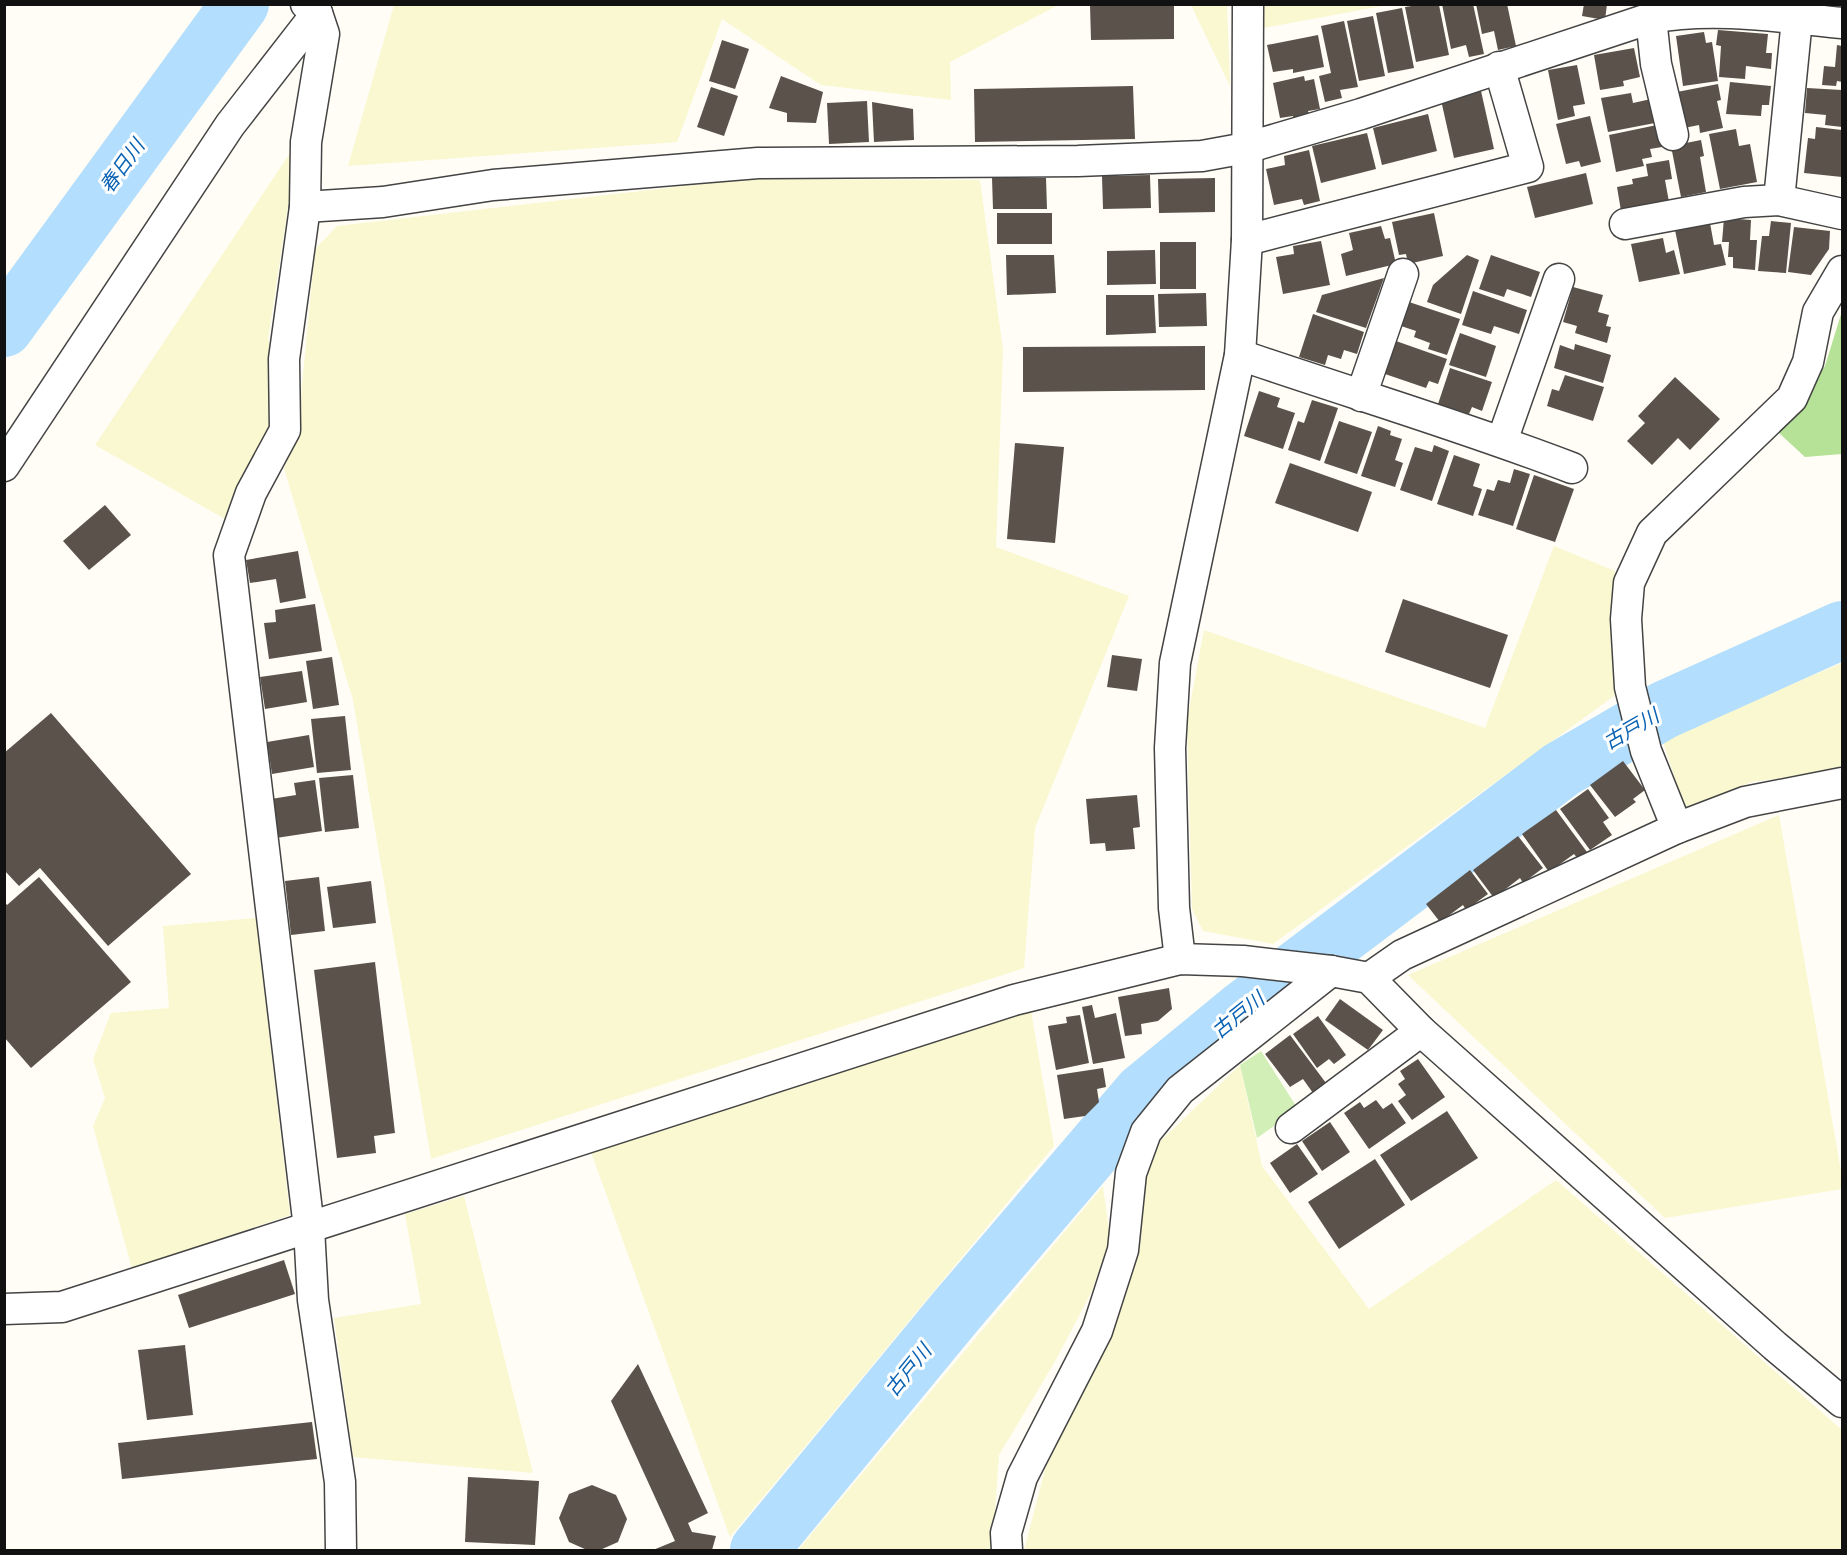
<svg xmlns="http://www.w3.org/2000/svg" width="1847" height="1555" font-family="Georgia,'Noto Sans JP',serif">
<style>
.farmland{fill:#f9f8d1}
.green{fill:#d3efb8}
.forest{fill:#b5e296}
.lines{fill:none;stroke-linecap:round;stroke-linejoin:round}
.river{stroke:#b3defd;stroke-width:58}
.building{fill:#5b524c}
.minor-casing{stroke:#444;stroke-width:33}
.minor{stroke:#fff;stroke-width:30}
.labels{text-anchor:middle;stroke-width:6;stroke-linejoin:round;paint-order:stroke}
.water-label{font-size:20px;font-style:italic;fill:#0962b3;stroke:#fff}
</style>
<rect width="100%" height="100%" fill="#fffdf5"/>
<!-- farmland -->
<g class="farmland">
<polygon points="394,5 394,4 1058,5 950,62 951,100 821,85 722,19 677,142 348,166"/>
<polygon points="1191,5 1227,5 1230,86"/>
<polygon points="1264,5 1264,4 1388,5 1263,28"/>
<polygon points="298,141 268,339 274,359 270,429 225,519 95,445"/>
<polygon points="746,179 980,180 1003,350 996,547 1129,596 1035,828 1024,968 431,1159 353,700 284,468 297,438 315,249 337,226"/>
<polygon points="1554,546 1615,571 1614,696 1273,944 1203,931 1192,909 1187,721 1204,630 1485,728"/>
<polygon points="1842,663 1842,770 1751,782 1684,809 1662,738"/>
<polygon points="1779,815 1842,1177 1842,1189 1665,1218 1408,975"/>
<polygon points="256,918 290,1215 132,1269 93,1126 105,1098 93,1059 111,1013 169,1008 163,926"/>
<polygon points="1031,1011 1054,1146 730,1537 591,1152"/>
<polygon points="1240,1065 1262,1166 1369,1309 1556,1180 1842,1430 1842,1550 1024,1550 1046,1466 1119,1313 1147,1154"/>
<polygon points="1103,1186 1110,1238 1091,1293 1053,1365 999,1455 992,1550 798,1550"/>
<polygon points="464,1196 533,1473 353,1457 334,1318 421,1304 405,1214"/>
</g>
<!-- green -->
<polygon class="green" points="1261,1051 1298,1109 1257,1138 1240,1065"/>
<!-- forest -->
<polygon class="forest" points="1842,311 1842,454 1805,457 1778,432 1825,366"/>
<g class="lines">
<!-- river -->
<g class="river">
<polyline points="4,328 240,4"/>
<polyline points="759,1550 956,1311 1142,1093 1243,1010 1562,769 1664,710 1842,630"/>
</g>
</g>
<!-- building -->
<g class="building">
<polygon points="1442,4 1473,4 1484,54 1469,57 1466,45 1451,49"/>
<polygon points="1476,4 1507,4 1516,46 1498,50 1494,31 1482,34"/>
<polygon points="1584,4 1607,4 1605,20 1582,16"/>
<polygon points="1090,5 1174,5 1174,39 1091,40"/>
<polygon points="1418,5 1439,5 1449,55 1416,62 1405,7"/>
<polygon points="1402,8 1414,68 1388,73 1376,13"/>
<polygon points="1373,16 1385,76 1359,81 1347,21"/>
<polygon points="1344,21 1358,87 1340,90 1342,98 1325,102 1319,76 1331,73 1321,26"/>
<polygon points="1718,30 1768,34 1766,53 1772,53 1771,69 1746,66 1745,79 1719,77 1721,46 1716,45"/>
<polygon points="1704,32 1706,43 1712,42 1718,81 1683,86 1676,36"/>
<polygon points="1318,35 1324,67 1293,73 1293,69 1273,72 1267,45"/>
<polygon points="722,40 749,49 735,89 709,81"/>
<polygon points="1837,45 1842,46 1842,82 1837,81 1836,86 1822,85 1824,66 1835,67"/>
<polygon points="1634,48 1640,77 1623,81 1624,86 1600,90 1594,55"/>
<polygon points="1577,65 1585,104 1573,106 1575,116 1558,120 1548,70"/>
<polygon points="781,76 823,92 816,123 787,122 787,113 769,108"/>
<polygon points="1304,76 1305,81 1314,79 1320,109 1308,111 1310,117 1294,121 1293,116 1280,118 1273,83"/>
<polygon points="1730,82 1771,86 1769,105 1762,105 1761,116 1726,114"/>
<polygon points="1718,84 1721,100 1717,101 1723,128 1700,133 1699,125 1684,128 1677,92"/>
<polygon points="1133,86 1135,139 975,142 974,89"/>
<polygon points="711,87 738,96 724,136 697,127"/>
<polygon points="1807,88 1842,90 1842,127 1825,125 1826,115 1805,113"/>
<polygon points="1481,91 1494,149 1454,158 1441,100"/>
<polygon points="1631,93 1633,103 1651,99 1655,123 1608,132 1601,98"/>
<polygon points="867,101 869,142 829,144 827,103"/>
<polygon points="872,102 913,109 914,140 874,142"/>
<polygon points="1428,114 1437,151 1382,165 1373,128"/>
<polygon points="1590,116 1601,162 1581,167 1579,161 1566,164 1556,124"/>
<polygon points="1657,125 1662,147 1650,149 1652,157 1642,159 1644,166 1616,172 1609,135"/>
<polygon points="1816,127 1842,130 1842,177 1804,173 1808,138 1815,139"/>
<polygon points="1736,129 1739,146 1750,144 1757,182 1720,189 1709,134"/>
<polygon points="1367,133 1376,169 1321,183 1312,146"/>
<polygon points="1701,140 1704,156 1700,157 1706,192 1681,197 1671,146"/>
<polygon points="1309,150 1320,201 1304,205 1302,199 1274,205 1266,169 1285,165 1284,156"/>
<polygon points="1669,160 1672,179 1665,180 1669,202 1621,211 1617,187 1633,184 1632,179 1648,176 1646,164"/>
<polygon points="1586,173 1593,204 1535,218 1527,187"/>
<polygon points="1150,175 1151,208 1103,209 1102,176"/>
<polygon points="992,178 1046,178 1047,209 993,209"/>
<polygon points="1215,178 1215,212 1159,213 1158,179"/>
<rect x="997" y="213" width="55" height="31"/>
<polygon points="1434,213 1443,256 1408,264 1406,254 1399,255 1392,222"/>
<polygon points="1724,218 1751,220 1750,240 1757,240 1755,270 1733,268 1733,257 1728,257 1729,242 1722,242"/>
<polygon points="1771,221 1791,223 1786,273 1758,271 1762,236 1769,236"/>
<polygon points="1710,223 1714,245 1721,244 1726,265 1684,274 1675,230"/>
<polygon points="1381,226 1385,239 1390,238 1396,264 1346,276 1341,254 1353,250 1349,233"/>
<polygon points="1794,227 1830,231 1829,249 1811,275 1788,272"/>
<polygon points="1663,238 1666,253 1674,250 1680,274 1639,282 1631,244"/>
<polygon points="1321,241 1330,285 1283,294 1276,257 1294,254 1293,246"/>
<rect x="1160" y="242" width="36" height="47"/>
<polygon points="1155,250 1156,284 1107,285 1107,251"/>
<polygon points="1006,255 1054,255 1056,293 1007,295"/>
<polygon points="1467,255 1479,260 1461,314 1427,302 1433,285"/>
<polygon points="1491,255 1540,272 1531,297 1507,289 1504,297 1479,289"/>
<polygon points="1384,278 1366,328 1316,312 1322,295"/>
<polygon points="1573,287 1603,295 1598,312 1609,315 1606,326 1611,327 1607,343 1575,333 1577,326 1563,322"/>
<polygon points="1473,291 1527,310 1519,334 1494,326 1491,334 1462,325"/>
<polygon points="1206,293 1207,326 1159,327 1158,294"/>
<polygon points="1106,295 1154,295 1156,333 1106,335"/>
<polygon points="1409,302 1460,319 1447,355 1428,349 1430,343 1414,337 1416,331 1401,326"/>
<polygon points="1313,314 1364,332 1357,354 1344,350 1341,359 1328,355 1325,365 1299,357"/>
<polygon points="1460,333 1496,346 1486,377 1449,365"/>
<polygon points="1396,341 1447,359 1438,384 1429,381 1426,388 1385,374"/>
<polygon points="1575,344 1611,355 1603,383 1554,368 1560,345 1574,350"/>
<polygon points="1205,346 1205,390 1023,392 1023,347"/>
<polygon points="1450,368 1492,382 1482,411 1472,407 1469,414 1438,404"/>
<polygon points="1565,375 1604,387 1593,421 1547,406 1552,389 1559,391"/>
<polygon points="1675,377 1720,419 1690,450 1678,438 1652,465 1627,441 1645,423 1638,416"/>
<polygon points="1259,391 1280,398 1277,407 1295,413 1283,449 1244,436"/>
<polygon points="1312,400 1338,408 1320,461 1288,450 1298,421 1304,423"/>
<polygon points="1339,421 1372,432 1357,474 1324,463"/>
<polygon points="1378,426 1391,431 1390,435 1402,439 1395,460 1403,463 1395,487 1361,476"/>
<polygon points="1015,443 1064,447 1055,543 1007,539"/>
<polygon points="1434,445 1449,451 1432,501 1400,490 1415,447 1432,452"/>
<polygon points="1454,455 1480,464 1473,486 1482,489 1473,516 1437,504"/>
<polygon points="1290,463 1372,492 1358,532 1275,503"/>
<polygon points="1514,469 1530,474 1513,526 1478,515 1487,489 1494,491 1498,480 1510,483"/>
<polygon points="1534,475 1574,489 1555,542 1516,529"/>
<polygon points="105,505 131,535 89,570 63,541"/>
<polygon points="298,551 306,598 280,603 276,579 250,583 246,560"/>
<polygon points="1403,599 1508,635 1490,688 1385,652"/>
<polygon points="315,604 322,651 269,659 264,623 276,622 275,610"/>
<polygon points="1112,655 1142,659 1137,691 1107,687"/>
<polygon points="332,657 339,705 313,709 306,661"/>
<polygon points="302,671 307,702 265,709 260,677"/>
<polygon points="51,713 191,874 108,946 40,868 19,886 4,870 4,753"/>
<polygon points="345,716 351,770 317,773 311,719"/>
<polygon points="309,735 314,767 272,774 267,742"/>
<polygon points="1623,761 1645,790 1633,799 1636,802 1615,817 1590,785"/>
<polygon points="353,775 359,828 325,832 319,778"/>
<polygon points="315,780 322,831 276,838 271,799 296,795 294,783"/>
<polygon points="1588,789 1609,818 1603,822 1612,835 1590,850 1560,809"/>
<polygon points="1137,795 1140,827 1133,828 1135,849 1106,851 1105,843 1090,844 1086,799"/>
<polygon points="1556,810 1587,852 1578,859 1574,854 1549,872 1522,834"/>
<polygon points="1518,836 1543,868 1523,883 1520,878 1494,898 1473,870"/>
<polygon points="1470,870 1488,894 1466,910 1463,905 1440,922 1426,904"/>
<polygon points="39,877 131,982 31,1068 4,1037 4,901 7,905"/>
<polygon points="319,877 325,931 291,935 285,881"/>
<polygon points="371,881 376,923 333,928 327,887"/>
<polygon points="375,962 395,1133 374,1136 376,1153 337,1158 314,970"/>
<polygon points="1169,988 1172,1009 1158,1021 1141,1024 1142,1034 1125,1036 1118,997"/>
<polygon points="1340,999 1383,1030 1368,1050 1325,1020"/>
<polygon points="1092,1005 1095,1018 1116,1013 1125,1058 1093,1064 1082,1007"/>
<polygon points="1080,1015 1089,1063 1056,1070 1048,1026 1067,1023 1066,1017"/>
<polygon points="1318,1016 1346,1055 1334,1064 1329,1059 1317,1068 1293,1034"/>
<polygon points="1290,1035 1326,1083 1313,1093 1303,1079 1290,1087 1265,1054"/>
<polygon points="1418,1059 1445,1097 1412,1120 1398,1101 1406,1095 1398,1084 1405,1079 1400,1071"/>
<polygon points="1103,1068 1106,1087 1097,1089 1099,1102 1085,1116 1064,1119 1057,1075"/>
<polygon points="1376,1100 1383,1109 1392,1103 1406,1123 1369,1149 1344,1113 1360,1102 1364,1108"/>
<polygon points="1447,1111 1478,1158 1411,1201 1380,1155"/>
<polygon points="1330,1122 1350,1152 1322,1171 1302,1141"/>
<polygon points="1297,1144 1318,1174 1290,1193 1270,1163"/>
<polygon points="1375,1159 1405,1205 1339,1249 1308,1202"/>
<polygon points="284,1260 295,1294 189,1328 178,1295"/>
<polygon points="185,1345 193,1415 147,1420 138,1350"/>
<polygon points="638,1364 708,1513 688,1523 692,1532 716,1536 712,1550 653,1550 675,1541 611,1401"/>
<polygon points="312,1422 317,1459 122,1479 118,1443"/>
<polygon points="468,1477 539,1481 535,1545 465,1542"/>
<polygon points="592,1485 616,1495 627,1519 618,1542 600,1550 587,1550 569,1542 559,1518 569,1494"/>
</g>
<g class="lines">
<!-- minor casing -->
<g class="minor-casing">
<g id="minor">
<polyline points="306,4 317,13 324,34 306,142 305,207 284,359 285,430 251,493 229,555 309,1228 313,1300 340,1482 341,1550"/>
<polyline points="1651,18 1656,64 1673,135"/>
<polyline points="1779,200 1797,19"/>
<path d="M305,207L383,202L493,185L758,163L1078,161L1202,156L1246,148L1361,114L1651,18C1713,6 1780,17 1842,23"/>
<polyline points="1625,224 1744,202 1779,200 1842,214"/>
<polyline points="1247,240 1528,167 1499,67"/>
<path d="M1240,355C1351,393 1463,426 1572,468"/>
<polyline points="1361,396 1403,274"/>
<polyline points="1502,441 1559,279"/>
<polyline points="4,466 230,125 317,13"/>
<polyline points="1677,828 1646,751 1630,687 1626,619 1629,583 1652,533 1792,398 1808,362 1818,312 1842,271"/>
<polyline points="1180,959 1174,908 1170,748 1175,663 1240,355 1247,240 1248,4"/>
<polyline points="1369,978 1402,955 1677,828 1745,802 1842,783"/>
<polyline points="1291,1128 1421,1031"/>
<polyline points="4,1309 62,1307 1014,1000 1180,959 1243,961 1331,971 1369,978 1421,1031 1775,1346 1842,1402"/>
<polyline points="1007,1550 1006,1533 1022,1477 1097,1331 1123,1250 1131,1173 1146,1132 1180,1090 1331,971"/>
</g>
</g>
<!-- minor -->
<use href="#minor" class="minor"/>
</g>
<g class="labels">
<!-- water labels -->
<g class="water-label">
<text transform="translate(122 166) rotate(-54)" y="7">春日川</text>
<text transform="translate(1631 729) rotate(-30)" y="7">古戸川</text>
<text transform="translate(1238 1015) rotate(-39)" y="7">古戸川</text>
<text transform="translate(908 1370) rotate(-51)" y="7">古戸川</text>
</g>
</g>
<!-- border -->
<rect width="1847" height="1555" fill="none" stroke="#111111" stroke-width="12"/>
</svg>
